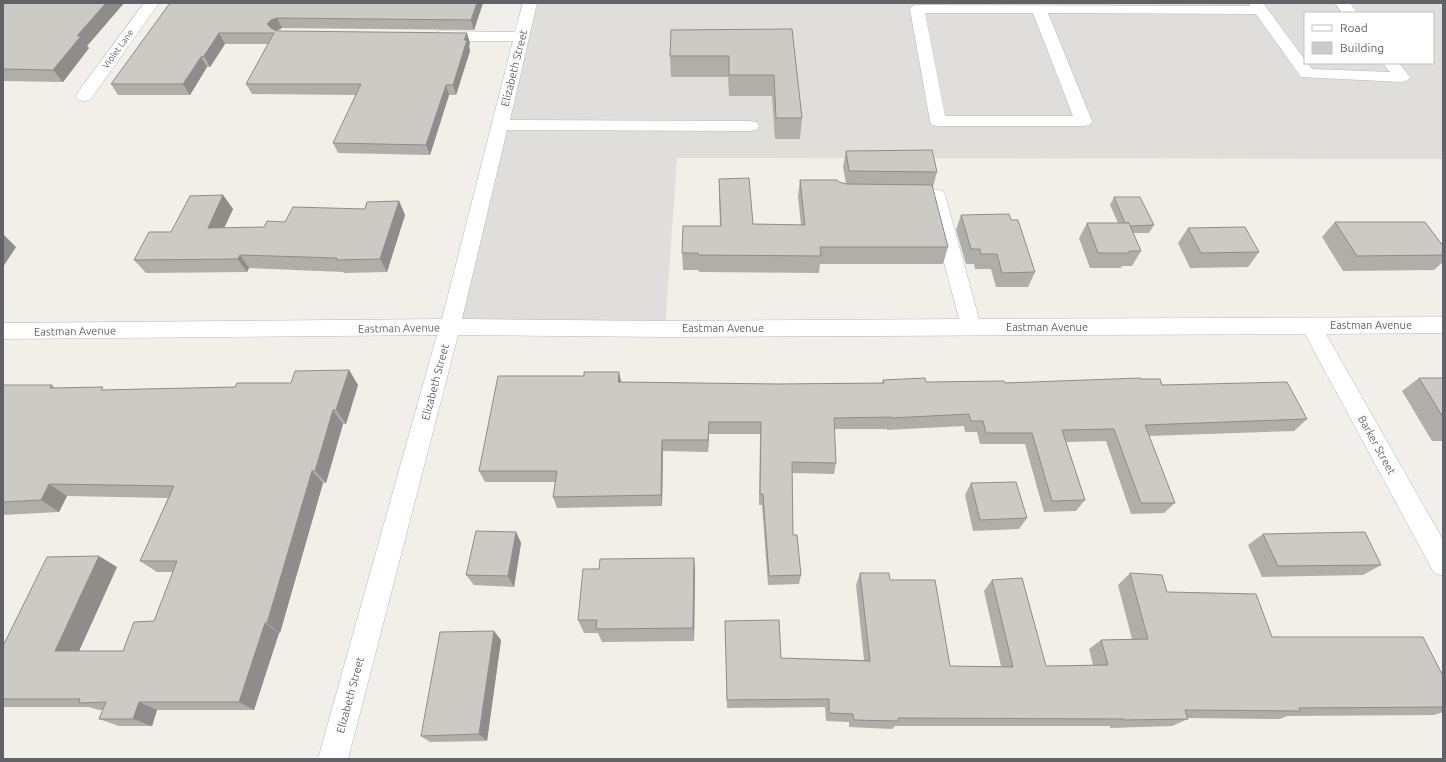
<svg xmlns="http://www.w3.org/2000/svg" width="1446" height="762" font-family="Ubuntu,sans-serif">
<style>
.industrial{fill:#e0deda;fill-rule:evenodd}
.lines{fill:none;stroke-linecap:round;stroke-linejoin:round}
.minor-casing{stroke:#b5b8bc;stroke-width:1}
.minor{fill:#fff;fill-rule:evenodd}
.wall{fill:#afaea9}
.shaded-wall{fill:#8f8d8a}
.building{fill:#cccac5;stroke:#8f8d8a}
.labels{text-anchor:middle;stroke-width:3.5;stroke-linejoin:round;paint-order:stroke}
.far-street-label{font-size:9px;fill:#5f6368;stroke:#fff}
.street-label{font-size:11px;fill:#5f6368;stroke:#fff}
</style>
<rect width="100%" height="100%" fill="#f1efe8"/>
<!-- industrial -->
<path class="industrial" d="M530,3H1443V159L677,158L665,329L450,327ZM1305,13H1433V63H1305Z"/>
<g class="lines">
<!-- minor casing -->
<g class="minor-casing">
<g id="minor">
<polygon points="144,3 159,3 90,100 84,101 78,100 76,96 78,92"/>
<path d="M523,3H537L510,120L750,121L756,122L759,126L756,130L750,131L507,130L462,319L665,321L959,319L928,201H904L897,199L895,195L897,191C911,187 929,187 943,191L945,195L979,319L1443,317V333L1326,334L1443,540V576L1434,573L1305,334L665,337L458,335L348,759H318L437,335L3,339V323L442,319L513,41H439L434,39L431,36L434,33L439,31L515,32Z"/>
<path d="M1249,3H1263L1305,60V63H1307L1312,69L1390,72L1383,63H1399L1410,77L1408,80L1402,82L1301,77L1256,14L1048,13L1092,121L1090,125L1084,126H938L932,125L930,121L910,9L912,6L917,5L1250,6ZM925,13H1033L1073,116H945Z"/>
<polygon points="1335,3 1350,3 1357,13 1342,13"/>
</g>
</g>
<!-- minor -->
<use href="#minor" class="minor"/>
</g>
<!-- wall -->
<g class="wall">
<polygon points="3,3 124,3 87,46 89,48 63,82 3,81"/>
<polygon points="170,3 483,3 474,30 282,28 276,31 470,43 469,46 470,51 456,95 449,95 430,155 338,153 333,143 356,95 252,94 246,84 268,44 225,44 210,67 207,67 190,95 118,95 111,84"/>
<polygon points="792,29 802,118 800,139 775,139 772,96 729,96 728,77 671,77 670,56"/>
<polygon points="846,151 937,172 933,187 932,187 948,247 943,264 820,264 819,273 699,272 698,270 683,270 682,253 720,226 719,196 719,179 753,224 801,225 798,197 800,180 839,182 846,184 843,167"/>
<polygon points="223,195 233,209 224,228 264,227 285,222 365,209 399,201 405,215 387,272 344,273 343,272 249,268 247,272 146,273 134,260 171,232"/>
<polygon points="1114,197 1154,225 1149,233 1133,233 1141,251 1132,266 1122,266 1121,268 1090,268 1079,238 1087,223 1118,223 1110,205"/>
<polygon points="961,215 1011,220 1035,272 1028,287 996,287 991,269 975,269 974,264 966,264 956,230"/>
<polygon points="1335,222 1443,246 1443,262 1434,270 1343,271 1322,237"/>
<polygon points="1188,228 1259,252 1248,267 1190,268 1178,243"/>
<polygon points="349,370 358,385 346,424 343,424 326,483 323,483 280,633 279,633 254,710 157,710 152,726 119,726 99,719 103,710 99,710 89,707 3,707 3,646 117,567 79,651 123,651 154,621 173,572 157,572 140,561 168,498 67,496 59,512 3,515 3,385 52,385 55,388 106,390 235,387 291,383"/>
<polygon points="584,376 621,382 778,384 882,383 883,380 926,382 1005,383 1140,379 1307,419 1294,431 1149,436 1175,503 1164,513 1131,514 1106,441 1066,442 1085,500 1076,511 1044,512 1025,444 980,444 977,432 965,432 964,426 887,430 887,429 834,429 836,463 834,474 792,473 793,535 801,575 799,584 768,585 762,505 759,505 760,434 709,434 708,452 663,451 662,506 557,508 553,497 555,482 485,482 479,471"/>
<polygon points="1419,378 1443,378 1443,441 1432,441 1402,391"/>
<polygon points="971,483 1027,518 1019,529 973,531 965,495"/>
<polygon points="516,532 521,543 514,587 474,585 466,575"/>
<polygon points="1263,534 1381,565 1363,575 1262,577 1248,545"/>
<polygon points="694,558 695,573 694,641 602,642 598,633 584,633 578,620 599,569"/>
<polygon points="860,573 890,580 950,666 1001,666 984,591 992,580 1046,666 1093,665 1089,649 1101,640 1132,639 1118,585 1130,573 1167,592 1272,637 1443,676 1443,712 1434,715 1287,716 1280,719 1188,718 1188,719 1172,726 1110,728 1110,726 895,726 892,729 849,727 849,722 826,721 825,707 727,708 725,621 781,658 864,660 856,585"/>
<polygon points="501,640 487,741 430,742 421,736"/>
</g>
<!-- shaded-wall -->
<g class="shaded-wall">
<polygon points="106,3 124,3 87,46 89,48 63,82 53,70 77,36"/>
<polygon points="477,3 483,3 474,30 471,20"/>
<polygon points="277,18 282,28 276,31 274,33 267,24 271,20"/>
<polygon points="219,33 225,44 210,67 204,56"/>
<polygon points="467,33 470,43 469,46 470,51 456,95 453,85 464,40"/>
<polygon points="201,57 207,67 190,95 183,84"/>
<polygon points="446,85 449,95 430,155 426,145"/>
<polygon points="223,195 233,209 218,241 208,228"/>
<polygon points="399,201 405,215 387,272 380,259"/>
<polygon points="3,234 16,247 3,267"/>
<polygon points="240,255 249,268 247,272 238,259"/>
<polygon points="349,370 358,385 346,424 336,410"/>
<polygon points="619,372 622,385 618,382"/>
<polygon points="333,410 343,424 326,483 315,471"/>
<polygon points="709,422 709,434 708,452 708,440"/>
<polygon points="662,440 663,451 662,506 661,495"/>
<polygon points="312,471 323,483 280,633 267,623"/>
<polygon points="49,484 67,496 59,512 41,500"/>
<polygon points="516,532 521,543 514,587 508,576"/>
<polygon points="99,556 117,567 75,660 55,651"/>
<polygon points="694,558 695,573 694,641 693,628"/>
<polygon points="265,623 279,633 254,710 239,702"/>
<polygon points="494,631 501,640 487,741 479,734"/>
<polygon points="139,702 157,710 152,726 133,719"/>
</g>
<!-- building -->
<g class="building">
<polygon points="3,3 106,3 77,36 81,36 53,70 3,69"/>
<polygon points="170,3 477,3 471,20 277,18 271,20 267,24 271,28 277,31 467,33 464,40 467,40 453,85 446,85 426,145 333,143 361,84 246,84 274,33 219,33 204,56 201,57 183,84 111,84"/>
<polygon points="792,29 802,118 776,118 774,75 729,75 729,56 670,56 671,30"/>
<polygon points="932,150 937,172 849,171 846,151"/>
<polygon points="749,178 753,224 805,225 800,180 837,180 839,182 847,184 932,185 948,247 820,247 821,256 698,255 698,253 682,253 683,226 721,226 719,179"/>
<polygon points="223,195 208,228 264,227 267,221 285,222 293,207 365,209 367,202 399,201 380,259 336,260 337,258 240,255 238,259 134,260 149,232 171,232 190,196"/>
<polygon points="1114,197 1140,197 1154,225 1130,226 1129,223 1125,223"/>
<polygon points="1009,214 1011,220 1018,220 1035,272 1002,273 997,254 981,254 980,249 971,249 961,215"/>
<polygon points="1335,222 1425,222 1443,246 1443,255 1357,256"/>
<polygon points="1087,223 1129,223 1141,251 1129,251 1130,253 1098,253"/>
<polygon points="1245,227 1259,252 1201,253 1188,228"/>
<polygon points="349,370 336,410 333,410 315,471 312,471 267,623 265,623 239,702 139,702 133,719 99,719 106,702 79,703 80,699 3,699 3,646 47,557 99,556 55,651 123,651 134,622 154,621 177,561 140,561 174,486 49,484 41,500 3,502 3,385 52,385 50,388 103,387 101,390 235,387 237,383 291,383 295,371"/>
<polygon points="584,372 619,372 618,382 778,384 884,383 883,380 925,378 926,382 1004,381 1005,383 1140,378 1140,379 1160,379 1162,385 1287,382 1307,419 1145,425 1175,503 1141,503 1114,429 1062,430 1085,500 1052,501 1032,433 986,433 983,421 971,421 969,414 891,418 891,417 834,418 836,463 792,462 793,535 797,535 801,575 769,576 763,494 760,494 761,422 709,422 708,440 662,440 661,495 553,497 557,471 479,471 498,376 584,376"/>
<polygon points="1419,378 1443,378 1443,417"/>
<polygon points="1016,482 1027,518 980,520 971,483"/>
<polygon points="476,531 516,532 508,576 466,575"/>
<polygon points="1365,532 1381,565 1278,566 1263,534"/>
<polygon points="694,558 693,628 596,629 597,620 578,620 583,569 599,569 600,559"/>
<polygon points="860,573 889,573 890,580 935,580 950,666 1013,667 992,580 1022,578 1046,666 1108,665 1101,640 1148,639 1130,573 1162,575 1167,592 1256,594 1272,637 1423,637 1443,676 1443,707 1299,708 1300,711 1185,710 1188,719 1124,720 1124,719 898,718 898,721 854,720 853,714 829,713 829,699 727,700 725,621 779,620 781,658 870,661"/>
<polygon points="494,631 479,734 421,736 440,632"/>
</g>
<g class="labels">
<!-- far-street labels -->
<g class="far-street-label">
<text transform="translate(118 49) rotate(-54)" y="3">Violet Lane</text>
</g>
<!-- street labels -->
<g class="street-label">
<text transform="translate(514 68) rotate(-76)" y="4">Elizabeth Street</text>
<text x="1371" y="329">Eastman Avenue</text>
<text x="1047" y="331">Eastman Avenue</text>
<text transform="translate(399 328) rotate(-1)" y="4">Eastman Avenue</text>
<text x="723" y="332">Eastman Avenue</text>
<text transform="translate(75 331) rotate(-1)" y="4">Eastman Avenue</text>
<text transform="translate(435 382) rotate(-75)" y="4">Elizabeth Street</text>
<text transform="translate(1377 445) rotate(61)" y="4">Barker Street</text>
<text transform="translate(350 695) rotate(-75)" y="4">Elizabeth Street</text>
</g>
</g>
<!-- border -->
<rect width="1446" height="762" fill="none" stroke="#5f6368" stroke-width="8"/>
<!-- legend -->
<rect x="1304" y="12" width="130" height="52" fill="#ffffff" stroke="#bfc1c3"/>
<rect x="1312" y="25" width="20" height="6" fill="#ffffff" stroke="#bfc1c3"/>
<text x="1340" y="32" font-size="12" fill="#5f6368">Road</text>
<rect x="1312" y="42" width="20" height="12" fill="#cccac5" stroke="#bfc1c3"/>
<text x="1340" y="52" font-size="12" fill="#5f6368">Building</text>
</svg>
